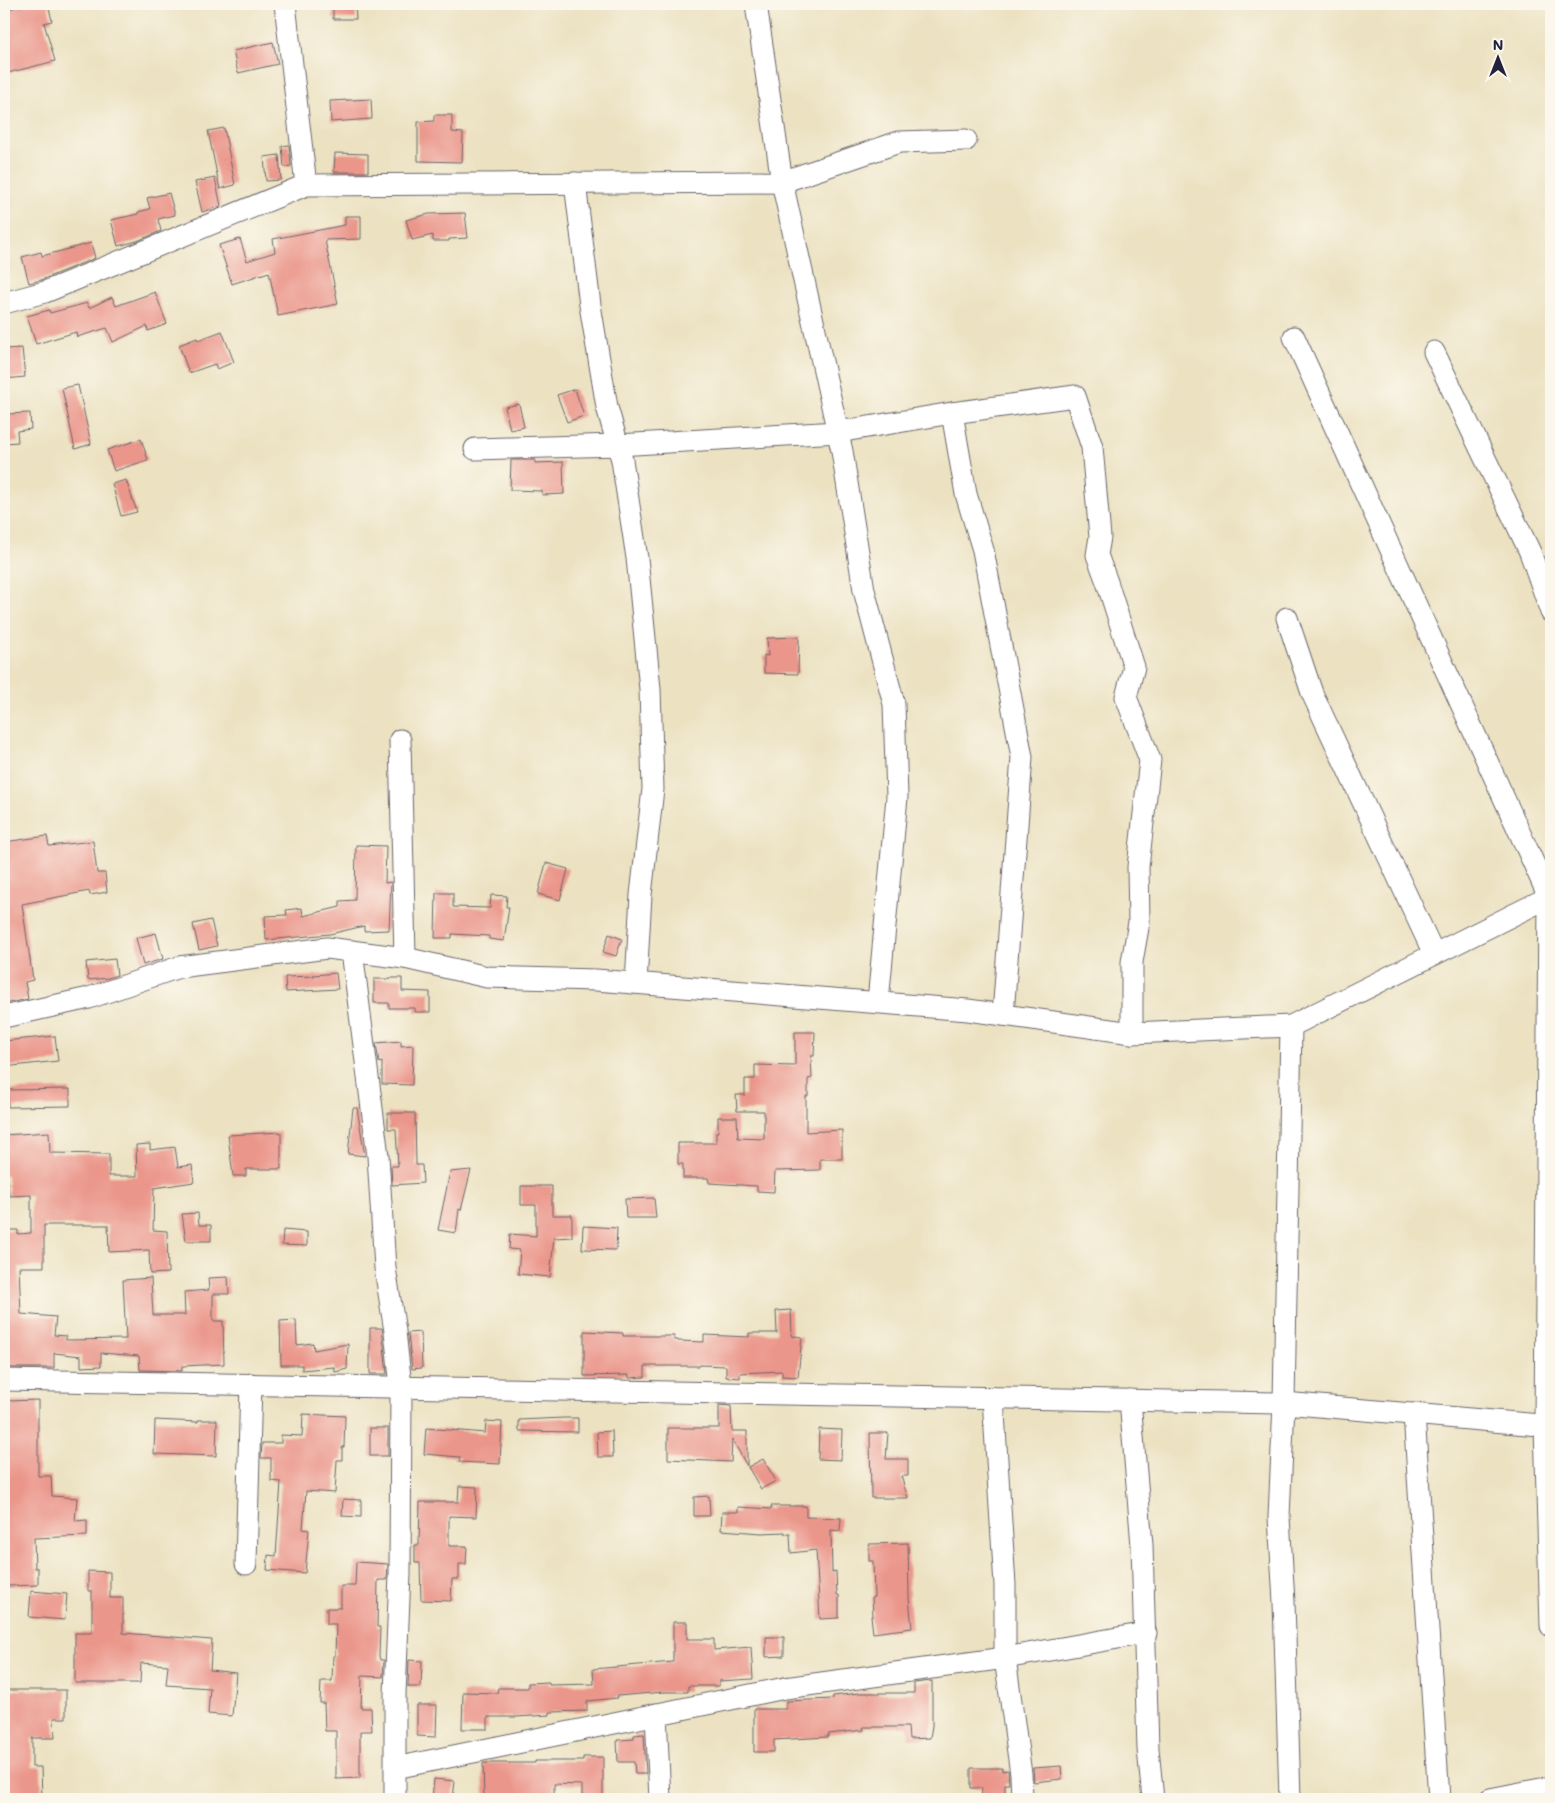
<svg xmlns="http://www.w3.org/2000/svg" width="1555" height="1803" font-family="Mali,sans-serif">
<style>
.building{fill:#eb968b}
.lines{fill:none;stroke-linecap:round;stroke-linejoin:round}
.minor-casing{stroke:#69656a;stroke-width:23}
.minor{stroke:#fff;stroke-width:21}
</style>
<rect width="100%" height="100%" fill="#fbf7ec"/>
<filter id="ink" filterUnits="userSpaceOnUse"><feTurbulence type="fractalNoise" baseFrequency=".02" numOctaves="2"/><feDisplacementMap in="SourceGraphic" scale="10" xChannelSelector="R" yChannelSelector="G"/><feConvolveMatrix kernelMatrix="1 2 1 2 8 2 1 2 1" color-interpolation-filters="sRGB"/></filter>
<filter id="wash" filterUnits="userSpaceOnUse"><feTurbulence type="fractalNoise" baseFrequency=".0096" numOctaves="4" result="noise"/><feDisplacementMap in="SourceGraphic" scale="20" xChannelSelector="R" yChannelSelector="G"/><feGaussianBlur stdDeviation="1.12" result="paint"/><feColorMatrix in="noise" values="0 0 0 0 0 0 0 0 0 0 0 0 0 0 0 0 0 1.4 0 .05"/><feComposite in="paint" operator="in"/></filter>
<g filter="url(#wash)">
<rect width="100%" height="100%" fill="#ece2c2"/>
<g id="blocks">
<!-- building -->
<g class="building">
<polygon points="30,4 48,4 52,21 44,23 55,61 4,74 4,10"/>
<polygon points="333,4 355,4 356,19 333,19"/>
<polygon points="273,42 278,64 238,73 233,51"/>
<polygon points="371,99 372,119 331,122 330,101"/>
<polygon points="434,115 452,115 452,132 463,133 462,162 418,161 418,122 434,121"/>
<polygon points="224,128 235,185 220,189 208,131"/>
<polygon points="289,145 291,166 284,167 282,146"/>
<polygon points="335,153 368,154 368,172 334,172"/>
<polygon points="279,155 281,180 266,181 264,157"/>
<polygon points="215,178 221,206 202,212 195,182"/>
<polygon points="169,193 175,215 158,219 161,231 137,241 118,246 111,220 138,214 138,212 150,209 147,198"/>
<polygon points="465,213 468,238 449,239 449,241 433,241 433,235 412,240 406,220 429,214"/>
<polygon points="345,216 361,216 361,239 325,240 338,304 278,316 269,272 232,284 219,245 240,239 247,261 275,252 273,239 345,225"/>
<polygon points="91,243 95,258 41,280 29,283 22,257 41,252 42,256"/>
<polygon points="155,292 167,324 148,331 147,326 113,342 107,328 77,337 76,332 36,344 27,316 49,310 50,313 87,303 89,308 112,297 116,306"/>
<polygon points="222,331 234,362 217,369 215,364 189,373 179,345 197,338 198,340"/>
<polygon points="22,348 25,377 5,379 4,349"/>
<polygon points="78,385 91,444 75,449 62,388"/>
<polygon points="575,389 584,416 567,422 557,395"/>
<polygon points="519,404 524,427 510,430 505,407"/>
<polygon points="30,413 31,429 17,431 18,442 5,443 4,414"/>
<polygon points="141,439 148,460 114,471 107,450"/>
<polygon points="511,460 535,460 535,463 563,462 564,494 542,495 542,491 510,490"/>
<polygon points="126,480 137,512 121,516 112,484"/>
<polygon points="799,637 798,674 764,673 764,655 768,656 767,638"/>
<polygon points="47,836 49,846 93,841 97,873 105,873 107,892 90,895 89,891 22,904 33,980 25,982 28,999 4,1004 4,842"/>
<polygon points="356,845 386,846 385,883 391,882 389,930 364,931 364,926 330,934 266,940 265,916 287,915 286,910 302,908 303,916 340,907 340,901 355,900"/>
<polygon points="546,863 568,869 560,900 538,894"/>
<polygon points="436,893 453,893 453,907 490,908 491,895 507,896 506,907 509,907 504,941 489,939 489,936 452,934 452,938 435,938"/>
<polygon points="211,920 217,946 199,950 193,924"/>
<polygon points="156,933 163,959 143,965 136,938"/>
<polygon points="609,934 622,939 616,956 603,952"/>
<polygon points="115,959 117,975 108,978 88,980 86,962"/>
<polygon points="336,973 338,989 286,992 285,977 314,976 313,975"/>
<polygon points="389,978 402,978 402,991 430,992 430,1012 415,1012 415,1008 389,1008 389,1003 374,1003 374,979 389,979"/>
<polygon points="795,1032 815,1032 814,1056 811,1056 812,1078 808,1079 808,1096 806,1096 806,1132 842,1130 842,1159 820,1159 820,1170 775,1171 774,1192 757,1191 757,1186 709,1183 708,1178 683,1178 683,1164 678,1164 678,1143 716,1143 716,1132 718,1132 718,1117 737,1117 738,1138 764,1139 764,1111 737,1111 736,1095 745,1095 745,1079 755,1079 755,1065 795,1066"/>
<polygon points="55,1036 58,1061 4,1067 4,1041"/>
<polygon points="401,1041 401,1046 413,1045 412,1085 382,1084 382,1062 379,1063 376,1043"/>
<polygon points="70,1089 70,1106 8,1107 8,1090"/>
<polygon points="353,1108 357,1108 365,1156 348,1154"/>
<polygon points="388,1113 415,1113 416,1165 422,1165 423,1183 392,1185 391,1166 398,1166 396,1129 388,1129"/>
<polygon points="49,1132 50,1153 109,1154 109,1176 137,1176 136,1145 150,1144 150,1150 175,1147 178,1167 192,1165 194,1182 154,1188 153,1230 167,1231 168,1273 150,1274 149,1250 109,1252 108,1225 44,1225 44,1267 19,1267 21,1314 56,1317 54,1335 66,1336 66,1340 126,1339 123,1280 151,1278 153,1315 185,1315 184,1292 209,1290 208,1278 228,1277 229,1294 213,1294 213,1321 223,1321 224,1364 182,1366 182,1371 140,1370 139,1356 101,1353 101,1366 81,1367 81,1356 54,1353 54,1368 7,1368 7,1364 4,1364 4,1271 6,1271 5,1234 6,1230 18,1230 18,1234 31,1233 31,1195 9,1196 7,1175 4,1175 4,1135"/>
<polygon points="281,1132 281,1169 246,1169 246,1176 233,1176 228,1135"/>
<polygon points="471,1170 461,1210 459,1209 456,1233 438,1230 450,1172"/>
<polygon points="521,1186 552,1186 552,1215 572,1215 572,1237 554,1238 550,1277 518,1274 520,1250 509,1249 510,1234 536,1236 536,1205 521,1205"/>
<polygon points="654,1198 656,1218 626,1218 625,1199"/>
<polygon points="198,1213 199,1225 211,1225 211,1241 186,1241 182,1214"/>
<polygon points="583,1226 617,1228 616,1250 582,1249"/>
<polygon points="283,1230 307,1232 307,1246 282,1245"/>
<polygon points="791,1310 792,1336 802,1337 798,1377 782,1376 782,1371 740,1373 740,1378 726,1377 726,1366 700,1365 700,1366 645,1366 645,1377 629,1378 629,1375 584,1376 584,1331 623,1333 623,1336 674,1336 674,1340 678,1340 678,1341 704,1342 704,1335 749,1337 749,1333 777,1333 776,1311"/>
<polygon points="296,1320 297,1345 313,1343 314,1350 348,1344 347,1369 335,1372 334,1367 302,1370 302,1365 281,1365 280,1321"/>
<polygon points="370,1328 382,1328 387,1374 370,1374"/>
<polygon points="421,1332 422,1368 412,1369 408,1333"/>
<polygon points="38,1400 38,1476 51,1476 52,1496 77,1498 75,1521 87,1520 87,1536 34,1538 35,1568 38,1568 38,1585 4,1586 4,1401"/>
<polygon points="719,1405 731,1406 732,1431 747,1431 747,1466 732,1439 731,1462 668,1459 668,1428 719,1428"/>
<polygon points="303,1414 345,1416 344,1447 342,1447 342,1460 337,1460 335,1493 306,1491 303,1529 309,1530 305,1573 267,1570 268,1555 276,1556 281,1482 271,1481 271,1458 261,1458 262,1443 281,1443 281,1435 302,1436"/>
<polygon points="564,1418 578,1418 578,1432 519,1431 519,1420"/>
<polygon points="155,1420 198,1422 198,1420 217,1420 216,1456 154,1454"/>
<polygon points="486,1421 502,1422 500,1464 459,1462 460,1457 424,1454 426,1428 485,1433"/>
<rect x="370" y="1428" width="18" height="28"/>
<polygon points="819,1429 842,1430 841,1460 818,1459"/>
<polygon points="612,1431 613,1457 598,1457 597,1432"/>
<polygon points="870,1433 888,1433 886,1459 908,1459 908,1476 901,1476 908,1498 871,1498"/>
<polygon points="763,1459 776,1481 761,1489 748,1467"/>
<polygon points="459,1486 477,1487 476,1517 449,1516 449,1546 467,1546 466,1564 459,1564 459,1579 452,1579 451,1601 421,1600 420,1563 415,1563 415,1545 419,1545 420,1502 458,1502"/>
<polygon points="709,1496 710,1516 694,1516 694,1497"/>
<polygon points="343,1499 361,1500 361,1517 342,1516"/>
<polygon points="771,1506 806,1506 806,1517 841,1518 840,1531 831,1530 832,1572 836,1571 837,1595 839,1595 839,1618 820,1619 816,1550 791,1553 790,1534 785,1534 785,1532 761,1533 721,1530 722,1512 738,1512 738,1507 772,1509"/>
<polygon points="908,1543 909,1598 912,1628 873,1633 871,1616 873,1616 872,1597 874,1597 873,1561 869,1561 869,1544"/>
<polygon points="356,1562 388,1564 387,1580 378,1580 377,1627 380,1627 379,1656 380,1660 384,1660 383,1677 362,1676 361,1708 371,1708 372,1731 360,1731 360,1778 336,1779 336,1731 325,1731 324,1703 320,1703 321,1681 332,1681 333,1656 335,1656 336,1624 327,1624 327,1608 341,1608 341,1586 355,1586"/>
<polygon points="88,1571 110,1572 110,1598 123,1598 123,1633 212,1640 210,1670 236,1673 232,1716 208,1714 210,1688 166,1685 168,1665 141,1663 140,1683 75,1683 75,1633 92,1633 92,1591 88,1591"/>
<polygon points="31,1591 67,1594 65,1620 29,1617"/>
<polygon points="673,1622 687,1622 687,1639 714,1639 714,1650 751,1647 753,1679 719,1681 719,1686 688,1686 688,1692 664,1692 617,1696 618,1698 587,1701 587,1711 550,1712 550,1715 516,1717 488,1717 488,1729 462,1729 463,1692 497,1693 498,1688 528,1688 528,1683 549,1682 549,1685 594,1684 593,1669 673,1662"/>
<polygon points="766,1637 784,1637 784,1656 766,1657"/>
<polygon points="409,1660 422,1661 421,1687 408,1687"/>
<polygon points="932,1681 932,1726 930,1738 909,1739 908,1727 863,1727 864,1730 828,1734 828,1737 774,1740 774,1752 754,1752 754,1709 786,1709 786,1701 833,1699 833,1696 859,1693 914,1693 914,1683"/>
<polygon points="4,1690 66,1690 66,1718 54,1718 55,1738 32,1738 32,1767 41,1767 42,1799 4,1799"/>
<polygon points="417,1705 437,1705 436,1737 417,1736"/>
<polygon points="644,1734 646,1774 635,1774 634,1762 618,1762 617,1740 634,1739 634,1735"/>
<polygon points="583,1757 603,1757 603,1797 582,1796 582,1785 554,1784 554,1799 484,1799 483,1763 535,1763 535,1761 583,1761"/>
<polygon points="1061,1766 1062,1779 1034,1782 1033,1768"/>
<polygon points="971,1768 1002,1768 1002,1771 1008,1770 1009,1784 1005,1784 1005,1799 981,1799 982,1788 971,1788"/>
<polygon points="434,1779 455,1781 453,1799 432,1799"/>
</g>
</g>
</g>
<g filter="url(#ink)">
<use href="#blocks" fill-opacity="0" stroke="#69656a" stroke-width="1"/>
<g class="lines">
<!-- minor casing -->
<g class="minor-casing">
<g id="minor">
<polyline points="285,4 306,185"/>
<polyline points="756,4 782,182 842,451 864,590 894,704 897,797 878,1002"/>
<polyline points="575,183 590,305 607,407 622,460 637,558 650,689 653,789 641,895 636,983"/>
<polyline points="4,303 45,292 306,185 782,182 899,142 966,140"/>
<polyline points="1294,337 1549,897 1545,1426 1551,1626"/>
<polyline points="1434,352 1530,552 1551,612"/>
<polyline points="952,413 966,494 983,550 1022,757 1003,1015"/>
<polyline points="475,449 618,445 838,432 952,413 1075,396 1092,447 1100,537 1097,555 1107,582 1134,667 1126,697 1150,760 1138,867 1139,922 1132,962 1132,1033"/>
<polyline points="1287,618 1312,693 1434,954"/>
<polyline points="400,740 405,958"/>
<polyline points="352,951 378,1156 385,1268 395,1331 401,1387 400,1574 395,1694 395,1799"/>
<polyline points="4,1017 89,998 179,967 327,948 405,958 487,977 596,980 968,1010 1132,1033 1291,1026 1551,896"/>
<polyline points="4,1380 1284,1403 1551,1426"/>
<polyline points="993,1398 1005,1585 1005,1658 1021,1774 1022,1799"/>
<polyline points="1130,1400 1142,1545 1148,1749 1153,1799"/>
<polyline points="1414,1414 1439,1799"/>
<polyline points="246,1564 251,1384"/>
<polyline points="656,1714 660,1799"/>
<polyline points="395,1768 785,1688 1005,1658 1146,1633"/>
<polyline points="1290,1799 1284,1602 1279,1517 1284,1403 1291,1026"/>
<polyline points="1490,1799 1551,1787"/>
</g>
</g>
<!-- minor -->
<use href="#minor" class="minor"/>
</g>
</g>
<!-- margin -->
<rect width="1555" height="1803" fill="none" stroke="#fbf7ec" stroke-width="20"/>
<!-- north arrow -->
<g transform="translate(1498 58)" stroke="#fbf7ec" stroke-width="4" paint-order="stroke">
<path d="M0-4L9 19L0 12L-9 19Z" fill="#22223b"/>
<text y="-8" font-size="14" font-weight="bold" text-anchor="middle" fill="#22223b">N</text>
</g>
</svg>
